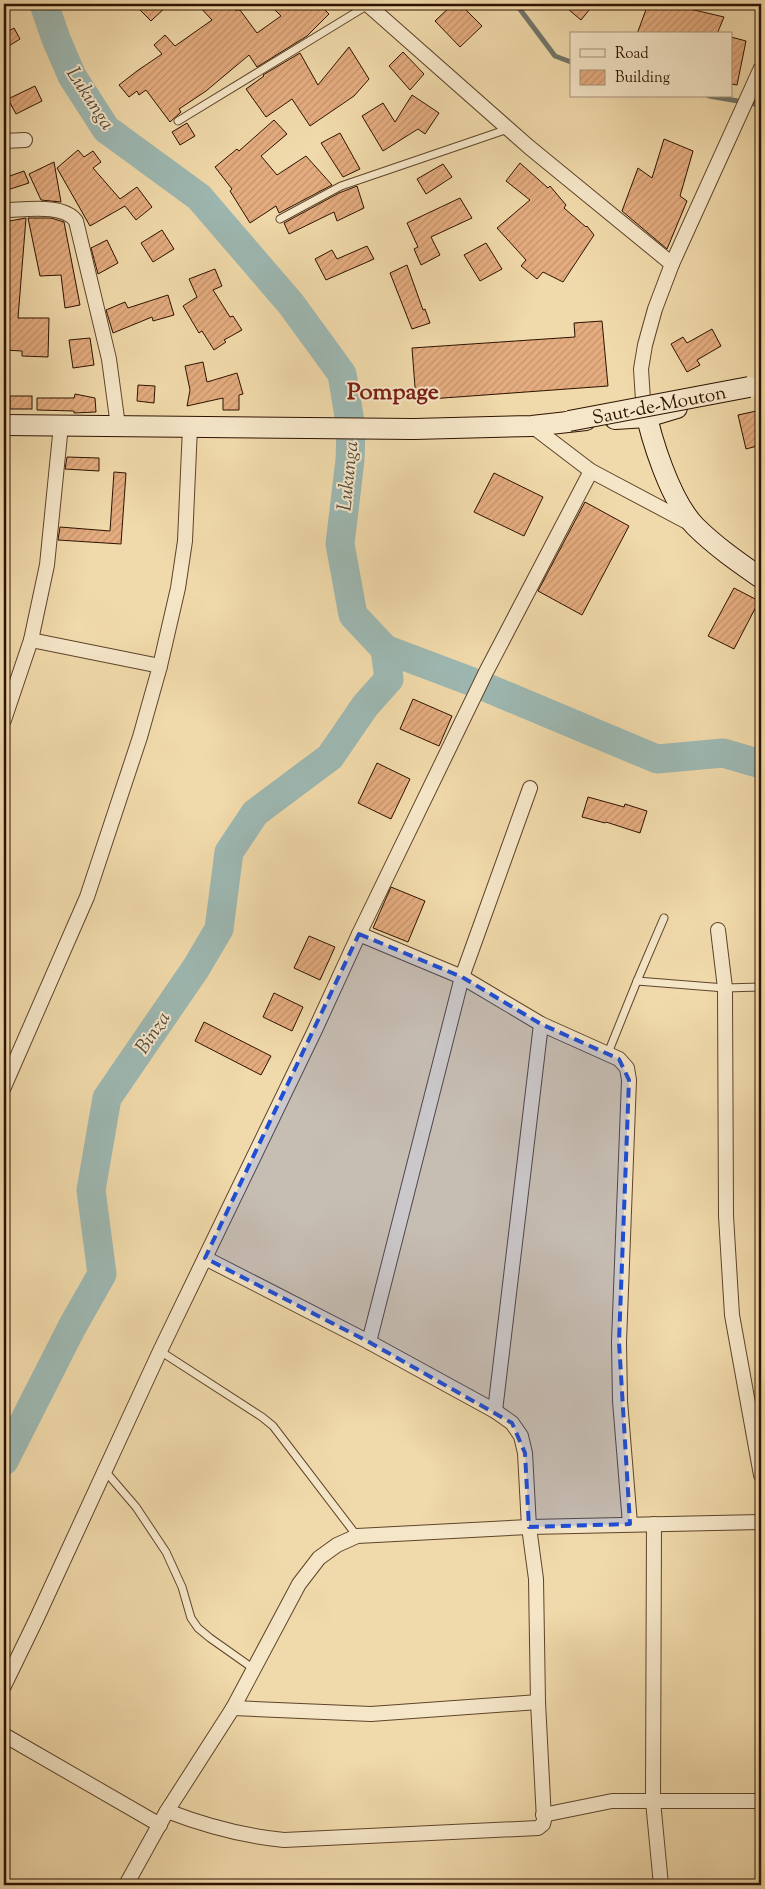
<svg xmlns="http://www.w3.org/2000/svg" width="765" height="1889" font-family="'Sorts Mill Goudy',serif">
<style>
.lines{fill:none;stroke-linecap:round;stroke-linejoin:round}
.stream{stroke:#71766b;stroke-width:5}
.river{stroke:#9db8b2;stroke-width:29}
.building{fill:url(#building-hatch);stroke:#2e1200}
.lane-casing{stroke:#5e442a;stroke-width:9}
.street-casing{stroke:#5e442a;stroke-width:16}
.secondary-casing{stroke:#2e1200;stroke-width:22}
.lane{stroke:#f5e6c8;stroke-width:7}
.street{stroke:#f5e6c8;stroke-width:14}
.secondary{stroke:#f5e6c8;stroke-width:20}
.secondary-bridge-casing{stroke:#2e1200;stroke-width:22;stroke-linecap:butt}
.secondary-bridge{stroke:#f5e6c8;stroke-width:20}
.marked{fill:#1d4ed8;fill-opacity:0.2;stroke:#1d4ed8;stroke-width:4;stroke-dasharray:10 6;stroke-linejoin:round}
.labels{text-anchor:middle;stroke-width:4;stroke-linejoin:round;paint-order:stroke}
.street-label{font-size:19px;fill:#2e1200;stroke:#f5e6c8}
.water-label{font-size:20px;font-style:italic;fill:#554c3e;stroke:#f5e6c8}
.district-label{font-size:24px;font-weight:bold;fill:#7a1f14;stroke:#f5e6c8}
</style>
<defs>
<pattern id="building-hatch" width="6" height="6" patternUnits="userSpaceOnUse" patternTransform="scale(1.25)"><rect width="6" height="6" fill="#e4ac7f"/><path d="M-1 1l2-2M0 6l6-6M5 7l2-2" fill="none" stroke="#c4936c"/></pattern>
</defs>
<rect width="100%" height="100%" fill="#f0d9aa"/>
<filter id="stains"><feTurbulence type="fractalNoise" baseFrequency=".004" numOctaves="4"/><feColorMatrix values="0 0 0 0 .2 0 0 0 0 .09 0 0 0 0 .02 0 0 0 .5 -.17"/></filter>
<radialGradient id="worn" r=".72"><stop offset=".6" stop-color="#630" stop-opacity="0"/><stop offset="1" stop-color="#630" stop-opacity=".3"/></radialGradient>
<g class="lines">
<!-- stream -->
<g class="stream">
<polyline points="516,4 555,56 571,62"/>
<polyline points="709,96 761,105"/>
</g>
<!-- river -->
<g class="river">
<polyline points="44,4 56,39 72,76 106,129 199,197 291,304 342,374 351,428 350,460 340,544 353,615 385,649 478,684 657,759 723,753 761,764"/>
<polyline points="4,1461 72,1327 102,1274 91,1190 107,1098 196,968 219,929 229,852 255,813 330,757 365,706 389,679 385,649"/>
</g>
</g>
<!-- building -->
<g class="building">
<polygon points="134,4 169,4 151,21"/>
<polygon points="197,4 228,4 235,10 240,10 257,33 281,16 269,4 319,4 329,14 307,36 257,67 249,55 206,91 179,109 181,112 170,122 146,90 139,95 137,91 129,97 119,85 137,71 162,54 154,45 165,35 175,46 212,20"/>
<polygon points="453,4 460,4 482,26 460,47 435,21"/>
<polygon points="562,4 594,4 581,20"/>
<polygon points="648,4 669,4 724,17 717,34 637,34"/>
<polygon points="14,28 20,39 4,49 4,34"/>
<polygon points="731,37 746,41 737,85 731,84"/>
<polygon points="349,47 369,79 354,96 310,126 292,99 266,117 246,89 264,76 263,75 300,53 318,85"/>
<polygon points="403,52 424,74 410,90 389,66"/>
<polygon points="35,86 42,101 16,114 8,99"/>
<polygon points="412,95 439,113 425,134 418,129 383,151 362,116 383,103 395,122"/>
<polygon points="274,120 287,134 261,156 277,175 306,156 332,185 279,213 276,206 250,223 230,191 232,189 215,167 237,149 239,151"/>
<polygon points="187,123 195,136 180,145 172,132"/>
<polygon points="340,133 360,169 343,177 321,143"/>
<polygon points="664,139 693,151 680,196 687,201 667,249 622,211 638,168 652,178"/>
<polygon points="78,150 84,157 93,151 101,162 93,168 120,199 137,187 152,207 136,220 125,206 90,226 57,168"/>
<polygon points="54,162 61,202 41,200 29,174"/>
<polygon points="520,163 548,188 550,186 566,205 564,208 586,227 587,226 594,235 563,282 543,272 537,279 521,266 526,260 497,228 530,200 506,181"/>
<polygon points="443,164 452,177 426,194 417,179"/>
<polygon points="24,171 29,183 4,191 4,178"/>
<polygon points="357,186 364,208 337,221 334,212 289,234 284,223 339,193"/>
<polygon points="460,198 472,218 431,237 440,255 421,265 414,249 418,247 407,223"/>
<polygon points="26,218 18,318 49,318 48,357 22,356 22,351 4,350 4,222"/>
<polygon points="28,218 51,218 64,222 80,305 65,308 61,275 40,276"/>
<polygon points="162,230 174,249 153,262 141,243"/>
<polygon points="107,240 118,263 98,274 91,248"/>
<polygon points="486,243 502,269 480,281 464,255"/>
<polygon points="367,246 374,259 326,280 315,259 332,250 337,259"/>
<polygon points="407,265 423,310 425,309 430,323 412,329 390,273"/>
<polygon points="215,269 222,286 213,290 230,317 233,316 242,330 224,340 226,342 214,350 202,331 199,333 183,306 197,297 189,279"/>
<polygon points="168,295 174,315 153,321 152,317 113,333 106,310 125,302 128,308"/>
<polygon points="602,321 608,386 416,400 412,348 575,337 574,323"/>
<polygon points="712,329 721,346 697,360 700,365 687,372 671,344 683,337 687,343"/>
<polygon points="90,338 94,365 73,368 69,340"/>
<polygon points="203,362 207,382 237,373 243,394 239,395 239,410 223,410 223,398 187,406 190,390 185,366"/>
<polygon points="138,385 155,386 154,403 137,401"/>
<polygon points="75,394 95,398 96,412 74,413 74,411 37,410 37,398 74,398"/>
<rect x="10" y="396" width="22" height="13"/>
<polygon points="761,410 761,445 746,449 738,415"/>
<polygon points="67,457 99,458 99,471 65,469"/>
<polygon points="114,472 126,473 121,544 58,540 60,527 110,531"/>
<polygon points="494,473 543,497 524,536 474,512"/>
<polygon points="585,502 629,526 582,615 538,591"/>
<polygon points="734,588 759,601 734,649 708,636"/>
<polygon points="413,699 452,716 439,746 400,729"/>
<polygon points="377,763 410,779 391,819 358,803"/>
<polygon points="588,797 624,807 625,804 647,811 640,833 606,822 605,823 582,817"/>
<polygon points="391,887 425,901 408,942 373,928"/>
<polygon points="309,936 335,947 320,980 294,968"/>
<polygon points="274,993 303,1007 292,1031 263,1017"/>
<polygon points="204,1022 271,1056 261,1075 195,1041"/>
</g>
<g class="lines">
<!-- lane casing -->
<g class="lane-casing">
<g id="lane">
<polyline points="178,121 368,5"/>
<polyline points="280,219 341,186 508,129"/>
<polyline points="637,981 725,988 761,987"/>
<polyline points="608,1053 637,981 664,918"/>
<polyline points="160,1351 262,1417 273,1426 357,1536"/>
<polyline points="106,1472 136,1507 166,1552 182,1587 191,1618 198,1628 210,1638 254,1669"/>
</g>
</g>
<!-- street casing -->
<g class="street-casing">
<g id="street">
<polyline points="367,4 529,147 672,264"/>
<polyline points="4,141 25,140"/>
<path d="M4,210C24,210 63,203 76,221L109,359L118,426"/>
<polyline points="643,400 641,369 645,345 655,309 672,264 761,68"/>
<polyline points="532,426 591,471 691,524"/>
<polyline points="31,640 160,666"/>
<polyline points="4,720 31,640 47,565 61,425"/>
<polyline points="718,930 725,988 726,1216 732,1315 761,1475"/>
<polyline points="359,934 462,977 541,1024 619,1059 627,1068 629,1080 619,1342 620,1401 630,1524"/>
<polyline points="4,1087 87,897 140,737 160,666 178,588 185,541 190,427"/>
<polyline points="369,1342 462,977 530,788"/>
<polyline points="495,1411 541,1024"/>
<polyline points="654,1524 653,1801 661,1885"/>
<polyline points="4,1686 36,1620 160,1351 315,1030 359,934 486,672 591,471"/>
<polyline points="233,1708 371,1714 538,1702"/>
<polyline points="4,1735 160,1825"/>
<path d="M167,1811C206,1826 242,1836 284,1840L538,1828L543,1824L544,1820L538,1702L536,1579L529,1527L525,1453L521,1436L512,1423L495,1411L369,1342L205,1258"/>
<polyline points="543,1815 612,1801 761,1801"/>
<polyline points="126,1885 167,1811 233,1708 299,1584 319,1558 337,1545 357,1536 529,1527 761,1522"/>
</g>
</g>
<!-- secondary casing -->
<g class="secondary-casing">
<g id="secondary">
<path d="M644,404C651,439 670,500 695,526C715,546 738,562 761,578"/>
<polyline points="615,419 647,417 677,408"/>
<polyline points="4,425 414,429 532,426 586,420"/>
</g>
</g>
<!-- lane -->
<use href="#lane" class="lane"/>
<!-- street -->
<use href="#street" class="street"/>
<!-- secondary -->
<use href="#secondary" class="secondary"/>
<!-- secondary-bridge casing -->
<g class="secondary-bridge-casing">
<polyline id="secondary-bridge" points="569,421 749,387"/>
</g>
<!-- secondary-bridge -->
<use href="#secondary-bridge" class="secondary-bridge"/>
</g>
<!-- marked area -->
<path class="marked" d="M359,934L462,977L541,1024L619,1059L629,1080L619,1342L630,1524L529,1527L525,1453L512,1423L369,1342L205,1258Z"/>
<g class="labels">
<!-- street labels -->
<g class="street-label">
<text transform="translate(659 404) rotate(-11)" y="7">Saut-de-Mouton</text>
</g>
<!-- water labels -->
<g class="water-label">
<text transform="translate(91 98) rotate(57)" y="7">Lukunga</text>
<text transform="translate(347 476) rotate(-84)" y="7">Lukunga</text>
<text transform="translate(152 1032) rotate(-56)" y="7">Binza</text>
</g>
<!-- district labels -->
<g class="district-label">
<text x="393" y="399">Pompage</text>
</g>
</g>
<!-- margin -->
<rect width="765" height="1889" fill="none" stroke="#f0d9aa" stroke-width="20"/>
<rect x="5" y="5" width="755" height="1879" fill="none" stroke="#2e1200" stroke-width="2.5"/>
<rect x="10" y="10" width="745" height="1869" fill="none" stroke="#2e1200"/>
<!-- legend -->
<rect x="570" y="32" width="162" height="65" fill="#f5e6c8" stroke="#a59178"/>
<rect x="580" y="49" width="25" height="8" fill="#f5e6c8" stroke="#a59178"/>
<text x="615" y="58" font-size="15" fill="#2e1200">Road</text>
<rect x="580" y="70" width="25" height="15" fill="url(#building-hatch)" stroke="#a59178"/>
<text x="615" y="82" font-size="15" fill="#2e1200">Building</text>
<rect width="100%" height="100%" filter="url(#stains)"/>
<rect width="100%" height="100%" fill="url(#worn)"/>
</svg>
